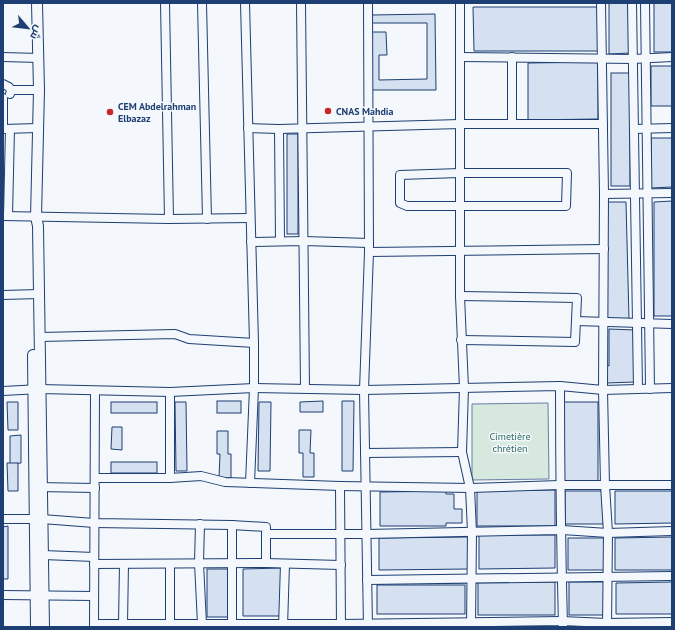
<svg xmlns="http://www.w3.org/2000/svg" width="675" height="630" font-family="'PT Sans',Cairo,sans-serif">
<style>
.green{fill:#d7e8df;stroke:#687fa3}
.building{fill:#d5e0f0;stroke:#1d3f73}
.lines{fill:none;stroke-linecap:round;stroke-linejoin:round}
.minor-casing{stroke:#1d3f73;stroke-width:10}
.major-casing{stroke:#1d3f73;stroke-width:12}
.minor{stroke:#f4f7fb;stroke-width:8}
.major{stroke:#f4f7fb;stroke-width:10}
.poi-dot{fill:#c62828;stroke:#f4f7fb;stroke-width:1.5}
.labels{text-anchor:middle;stroke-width:3;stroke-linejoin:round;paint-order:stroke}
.poi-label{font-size:10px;font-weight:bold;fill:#1d3f73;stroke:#f4f7fb;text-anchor:start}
.park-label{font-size:10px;fill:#2c6c60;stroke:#f4f7fb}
</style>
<rect width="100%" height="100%" fill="#f4f7fb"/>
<!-- green -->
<polygon class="green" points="548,403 549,479 472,480 472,404"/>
<!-- building -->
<g class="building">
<polygon points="609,3 630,3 630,53 609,54"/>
<rect x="654" y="3" width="18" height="49"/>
<polygon points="473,7 598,7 598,51 474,51"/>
<polygon points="435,14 436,90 369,90 369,32 386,32 387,55 379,55 379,80 427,79 427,23 371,23 371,15"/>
<polygon points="598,62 598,119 528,120 528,63"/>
<rect x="651" y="66" width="21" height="40"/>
<rect x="611" y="73" width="19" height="113"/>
<rect x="287" y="134" width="11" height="100"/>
<polygon points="651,138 672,138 672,187 651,188"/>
<polygon points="672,201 672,316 654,316 654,202"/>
<polygon points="607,202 626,202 629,319 606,320"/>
<polygon points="609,329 635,330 635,382 606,383 607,365 609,366"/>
<rect x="217" y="401" width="24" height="12"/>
<polygon points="323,401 323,412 300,412 300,402"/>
<polygon points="342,401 354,401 353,471 342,471"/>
<polygon points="7,402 18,402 18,430 8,430"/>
<rect x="111" y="402" width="46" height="11"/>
<polygon points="175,402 186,402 187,471 176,471"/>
<polygon points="259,402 271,402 270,471 258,471"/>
<polygon points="560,402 598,402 598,481 561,481"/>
<polygon points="112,427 122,427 122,450 111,449"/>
<polygon points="299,430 311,430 310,453 314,453 314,477 303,477 303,453 299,453"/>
<polygon points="217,431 228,431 228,454 231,454 231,478 219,478 220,454 217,454"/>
<polygon points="21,435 21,463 10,464 10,436"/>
<rect x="111" y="462" width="46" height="11"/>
<polygon points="7,463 18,463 18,491 8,491"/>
<polygon points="555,490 555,526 477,526 477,491"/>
<polygon points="446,491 446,494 454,494 454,509 462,509 462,523 446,523 446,526 380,526 380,492"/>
<rect x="565" y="491" width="39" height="33"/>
<polygon points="615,491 672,491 672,523 615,524"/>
<polygon points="8,526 8,579 3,579 3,527"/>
<polygon points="479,535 555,535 555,568 479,569"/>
<polygon points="469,537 469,569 379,570 379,538"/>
<polygon points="672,537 672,570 615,570 615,538"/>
<rect x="568" y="538" width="36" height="32"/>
<polygon points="281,568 281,616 243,616 243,569"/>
<rect x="207" y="569" width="22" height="48"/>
<rect x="478" y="582" width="77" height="33"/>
<rect x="569" y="582" width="35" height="33"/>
<polygon points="672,582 672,614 616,614 616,583"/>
<rect x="377" y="585" width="88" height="29"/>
<polygon points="558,626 558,627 478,627"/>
</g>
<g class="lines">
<!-- minor casing -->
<g class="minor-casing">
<g id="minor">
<polyline points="165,3 169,219"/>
<polyline points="202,3 207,219"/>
<polyline points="245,3 254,343 254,388 250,483"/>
<polyline points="301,3 305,388"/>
<polyline points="368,3 369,252 364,390 368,627"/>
<polyline points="460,3 460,296 464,388 462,452 470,488 472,532 471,627"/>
<polyline points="601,3 604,194 603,390 605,485 608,533 607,627"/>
<polyline points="632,3 638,389"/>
<polyline points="645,3 650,389"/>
<polyline points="3,57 39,58"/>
<polyline points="460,57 633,59 672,57"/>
<polyline points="512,57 512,124"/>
<polyline points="3,84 9,87 11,91 10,94"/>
<polyline points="11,90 39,90"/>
<polyline points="3,98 3,129 38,128"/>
<polyline points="248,128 279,129 460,124 603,124"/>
<polyline points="279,129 280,241"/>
<polyline points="634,129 672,128"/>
<polygon points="460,173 567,173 566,206 407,206 400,203 400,175"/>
<polyline points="604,194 672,193"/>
<polyline points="3,216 169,219 250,218"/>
<polyline points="8,216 10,129"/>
<polyline points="251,242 304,241 369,243"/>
<polyline points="369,252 604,249"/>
<polyline points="3,295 39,294"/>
<polyline points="460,296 577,298 575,342 461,340"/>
<polyline points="576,321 672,324"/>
<polyline points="40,337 175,334 189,339 254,343"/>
<path d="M560,386C560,467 561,547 563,627"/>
<polyline points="3,391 40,389 170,392 254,388 364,390 560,386 603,390 672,388"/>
<polyline points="170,392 170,478"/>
<polyline points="365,453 462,452"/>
<polyline points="95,478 170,478 201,476 225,482 340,486 470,488 559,485 672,485"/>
<polyline points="340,486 341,627"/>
<polyline points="37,487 95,488"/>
<polyline points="3,519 42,519 94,523 232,525 266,527 266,534"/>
<polyline points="200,524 199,563 202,624"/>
<polyline points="232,525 232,627"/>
<polyline points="43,555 94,557"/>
<polyline points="266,563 266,534 366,534 562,530 608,533 672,531"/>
<polyline points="94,564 266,563 341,565"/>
<polyline points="170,564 170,624"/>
<polyline points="367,580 672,576"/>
<polyline points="3,595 94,596"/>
<polyline points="94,624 341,624 562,621 607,623 672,622"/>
<polyline points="123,624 124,564"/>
<polyline points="94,627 95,391"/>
<polyline points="283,627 285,564"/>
</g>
</g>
<!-- major casing -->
<g class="major-casing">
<g id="major">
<polyline points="37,3 39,90 36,217 38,226 44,627"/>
<polyline points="33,355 36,627"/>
</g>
</g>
<!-- minor -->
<use href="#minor" class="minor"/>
<!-- major -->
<use href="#major" class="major"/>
</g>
<!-- markers -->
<g class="poi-dot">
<circle cx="328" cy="111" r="4"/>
<circle cx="110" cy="112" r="4"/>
</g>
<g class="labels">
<!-- poi labels -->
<g class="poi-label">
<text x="118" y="110">CEM Abdelrahman<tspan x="118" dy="12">Elbazaz</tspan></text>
<text x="336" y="115">CNAS Mahdia</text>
</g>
<!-- park labels -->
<g class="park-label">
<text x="510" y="440">Cimetière<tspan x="510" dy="12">chrétien</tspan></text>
</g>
</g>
<!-- border -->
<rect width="675" height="630" fill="none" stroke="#1d3f73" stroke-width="8"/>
<!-- north arrow -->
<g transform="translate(28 28) rotate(118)" stroke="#f4f7fb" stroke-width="3" paint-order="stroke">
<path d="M0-3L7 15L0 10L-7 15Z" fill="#1d3f73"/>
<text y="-6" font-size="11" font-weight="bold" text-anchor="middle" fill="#1d3f73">ش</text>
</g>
</svg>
